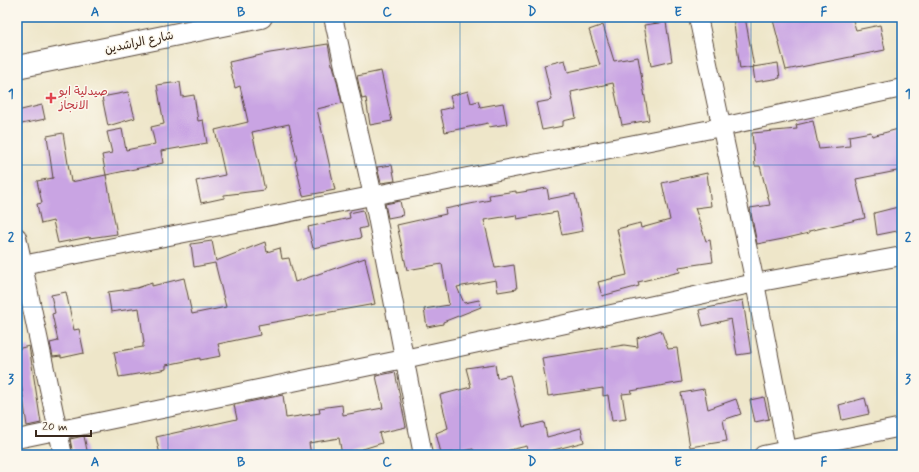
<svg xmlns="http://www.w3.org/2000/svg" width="919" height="472" font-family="Mynerve,'Playpen Sans Arabic',sans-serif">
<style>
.building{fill:#c9a4e3}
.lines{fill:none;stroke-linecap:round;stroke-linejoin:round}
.minor-casing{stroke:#564638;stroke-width:20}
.tertiary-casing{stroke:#564638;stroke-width:24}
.minor{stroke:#fff;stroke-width:18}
.tertiary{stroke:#fff;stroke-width:22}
.grid{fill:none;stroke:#1f6fb2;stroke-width:1;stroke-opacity:0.55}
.health-dot{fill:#e0444e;stroke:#fbf7ec;stroke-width:1.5}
.labels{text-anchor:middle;stroke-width:3;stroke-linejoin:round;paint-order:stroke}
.street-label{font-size:12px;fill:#3b2a1e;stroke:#fbf7ec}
.health-label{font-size:12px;fill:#be3a42;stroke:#fbf7ec;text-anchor:start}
.neatline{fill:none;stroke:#1f6fb2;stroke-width:1.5}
.grid-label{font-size:13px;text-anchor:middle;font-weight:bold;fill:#1f6fb2}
</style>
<rect width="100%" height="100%" fill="#fbf7ec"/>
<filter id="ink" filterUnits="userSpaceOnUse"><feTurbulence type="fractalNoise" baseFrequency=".025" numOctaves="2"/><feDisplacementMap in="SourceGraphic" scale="8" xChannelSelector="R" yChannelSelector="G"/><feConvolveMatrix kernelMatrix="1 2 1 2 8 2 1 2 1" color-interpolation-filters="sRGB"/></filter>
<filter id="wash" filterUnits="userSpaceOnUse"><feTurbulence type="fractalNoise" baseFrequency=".012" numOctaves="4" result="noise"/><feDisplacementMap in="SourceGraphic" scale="16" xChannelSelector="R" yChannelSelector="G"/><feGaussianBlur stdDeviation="0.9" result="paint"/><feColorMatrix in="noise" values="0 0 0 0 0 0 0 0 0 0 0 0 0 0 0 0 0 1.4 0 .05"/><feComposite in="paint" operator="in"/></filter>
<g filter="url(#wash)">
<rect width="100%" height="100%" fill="#eee6c9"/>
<g id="blocks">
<!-- building -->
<g class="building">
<polygon points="733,17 745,17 754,67 740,69"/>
<polygon points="788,17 852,17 856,30 880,25 885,50 786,70 773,20"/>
<polygon points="666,22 672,61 651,66 644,25"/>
<polygon points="603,25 614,61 638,57 649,120 622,125 613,83 571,92 576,118 563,121 563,126 542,130 536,103 552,100 544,65 565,60 568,72 600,65 589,30"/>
<polygon points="328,44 332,65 333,65 342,103 317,109 335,190 303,196 295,161 297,160 289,124 252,132 265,190 224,195 224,198 201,203 196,181 225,175 215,130 248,122 240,86 235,88 229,62 270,53"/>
<polygon points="778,63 780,78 755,82 753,67"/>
<polygon points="381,71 392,121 370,125 366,98 362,99 357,76"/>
<polygon points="180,82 182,97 194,95 198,121 203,120 207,143 161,151 163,163 106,175 102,155 112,153 107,132 122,129 126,150 155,144 151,127 164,124 157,85"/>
<polygon points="468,91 471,103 478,101 480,107 503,103 507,124 489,127 488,123 445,132 440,110 453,107 450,96"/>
<polygon points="128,92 135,118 108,126 102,97"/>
<polygon points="42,105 45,119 17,125 17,111"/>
<polygon points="813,121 819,149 850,146 849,136 871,132 872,136 902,128 902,170 856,179 865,218 809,231 809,233 783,239 757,244 750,208 770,205 760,166 755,166 752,133 797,129 796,125"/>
<polygon points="63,133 71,182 106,175 117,234 89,238 89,237 58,243 53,221 41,224 37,204 42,203 37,181 53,178 47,136"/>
<polygon points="392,165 395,181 381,183 377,167"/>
<polygon points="707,173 711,206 695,208 706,241 710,240 713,262 679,267 680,272 638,282 639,286 602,296 598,282 627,275 617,229 640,223 641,228 670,220 662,183"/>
<polygon points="547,188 549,199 575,194 583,231 562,235 557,212 517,219 516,215 484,220 495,268 514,265 517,289 498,292 496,280 457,287 464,303 479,300 481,307 443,322 443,324 427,327 424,309 449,305 442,264 407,270 397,225 446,214 445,209 490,200 489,195 516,191 516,193"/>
<polygon points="400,201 403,215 388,218 385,204"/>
<polygon points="902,206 902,230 877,235 874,213"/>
<polygon points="363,210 367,227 359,229 361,238 313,248 308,227 350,218 349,213"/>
<polygon points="212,241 216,261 265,242 267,252 280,248 282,259 289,258 295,282 365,258 375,304 258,325 260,335 218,344 221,356 200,360 200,358 166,365 166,369 162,370 119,377 114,352 143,347 143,343 144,343 139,308 111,312 108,292 137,288 152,283 152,286 184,278 192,314 226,307 215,263 194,267 191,244"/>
<polygon points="66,292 74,330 79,329 84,353 61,358 61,356 53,357 50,343 58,341 52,314 55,313 51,295"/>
<polygon points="743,300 751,353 737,355 731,319 703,326 699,310"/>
<polygon points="661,330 668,349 677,348 682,382 631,391 632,393 622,394 626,419 612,421 608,395 603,396 603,388 548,396 542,358 624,345 638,347 637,338"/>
<polygon points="29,346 41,423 27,426 19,369 17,369 17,349"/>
<polygon points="495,364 497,378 510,375 523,427 544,422 547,437 581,428 584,442 550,451 551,455 529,455 527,446 488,455 476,455 473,449 460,452 441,453 436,433 448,428 440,395 471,387 466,368"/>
<polygon points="395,372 406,427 379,433 382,443 344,455 342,455 339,438 309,443 311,455 160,455 156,437 237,419 234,405 283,395 286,418 320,413 319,408 342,405 343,415 383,408 376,376"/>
<polygon points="704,389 708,409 736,399 741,414 723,420 727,441 690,447 681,393"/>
<polygon points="764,397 769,419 755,422 750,400"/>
<polygon points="865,398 869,414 842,420 839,405"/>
<polygon points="84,436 88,455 73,455 70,439"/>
</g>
</g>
</g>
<g filter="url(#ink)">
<use href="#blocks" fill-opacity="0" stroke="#564638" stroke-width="1"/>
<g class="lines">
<!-- minor casing -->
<g class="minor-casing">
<g id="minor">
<polyline points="333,17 373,196 423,455"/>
<polyline points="698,17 755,283 788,455"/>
<polyline points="17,237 63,455"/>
<polyline points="17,266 721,127 902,88"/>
<polyline points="17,439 404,359 755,283 902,256"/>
<polyline points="763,455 902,427"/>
</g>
</g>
<!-- tertiary casing -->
<g class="tertiary-casing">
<polyline id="tertiary" points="17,67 261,17"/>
</g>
<!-- minor -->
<use href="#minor" class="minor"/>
<!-- tertiary -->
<use href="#tertiary" class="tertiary"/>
</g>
</g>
<!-- grid -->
<path class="grid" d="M168,17V455M314,17V455M460,17V455M605,17V455M751,17V455M17,165H902M17,307H902"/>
<!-- markers -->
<path class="health-dot" d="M49 92h4v4h4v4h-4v4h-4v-4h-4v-4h4z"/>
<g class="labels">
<!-- street labels -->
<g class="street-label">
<text transform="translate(139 42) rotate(-12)" y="4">شارع الراشدين</text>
</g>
<!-- health labels -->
<g class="health-label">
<text x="59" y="95">صيدلية ابو<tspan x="59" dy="14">الانجاز</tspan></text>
</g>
</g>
<!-- margin -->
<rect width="919" height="472" fill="none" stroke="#fbf7ec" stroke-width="44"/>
<!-- scale -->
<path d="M36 430v6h55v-6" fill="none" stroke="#3b2a1e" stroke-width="2"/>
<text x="42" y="430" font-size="12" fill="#3b2a1e" stroke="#fbf7ec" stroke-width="3" paint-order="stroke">20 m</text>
<rect x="22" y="22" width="875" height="428" class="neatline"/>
<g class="grid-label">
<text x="95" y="16">A</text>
<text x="241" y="16">B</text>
<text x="387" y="16">C</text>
<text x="532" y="16">D</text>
<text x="678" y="16">E</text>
<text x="824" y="16">F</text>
<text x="11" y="98">1</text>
<text x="908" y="98">1</text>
<text x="11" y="241">2</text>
<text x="908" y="241">2</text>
<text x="11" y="383">3</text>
<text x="908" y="383">3</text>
<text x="95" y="466">A</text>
<text x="241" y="466">B</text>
<text x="387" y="466">C</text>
<text x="532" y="466">D</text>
<text x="678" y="466">E</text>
<text x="824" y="466">F</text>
</g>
</svg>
